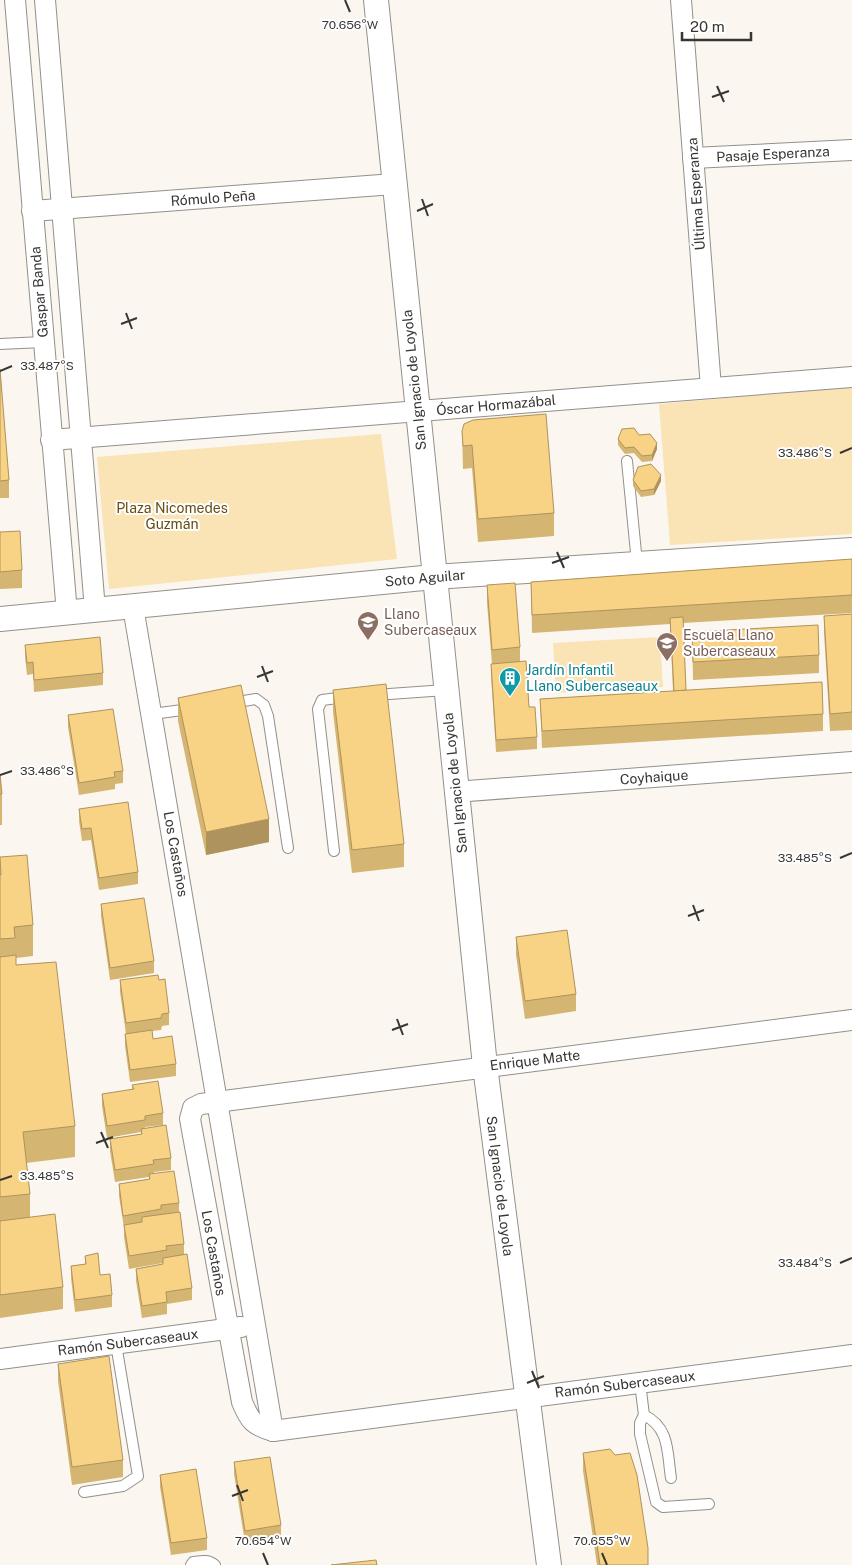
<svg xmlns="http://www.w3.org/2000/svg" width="852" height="1565" font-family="'Public Sans',sans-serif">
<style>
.green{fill:#fae3b5}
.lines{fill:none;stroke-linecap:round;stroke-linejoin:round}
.service-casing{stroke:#93908a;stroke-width:12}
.minor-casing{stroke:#93908a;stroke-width:22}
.tertiary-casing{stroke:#93908a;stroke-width:26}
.service{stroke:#fff;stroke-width:10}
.minor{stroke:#fff;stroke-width:20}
.tertiary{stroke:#fff;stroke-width:24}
.wall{fill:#d5b572}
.shaded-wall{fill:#ae935d}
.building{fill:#f8d285;stroke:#ae935d}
.ticks{fill:none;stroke:#383634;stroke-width:2}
.labels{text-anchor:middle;stroke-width:4;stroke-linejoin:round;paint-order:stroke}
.street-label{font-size:14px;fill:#383634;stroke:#fff}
.park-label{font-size:14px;fill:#674d11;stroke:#fff}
.education-label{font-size:14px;fill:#785e54;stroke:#fff;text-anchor:start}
.culture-label{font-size:14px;fill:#0d838f;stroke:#fff;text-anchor:start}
.ticks-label{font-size:12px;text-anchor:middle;fill:#383634;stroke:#fff;stroke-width:4;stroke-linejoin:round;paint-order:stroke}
</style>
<rect width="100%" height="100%" fill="#fbf7f0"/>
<!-- green -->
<g class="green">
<polygon points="852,387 852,534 670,545 659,404"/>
<polygon points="381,434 397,559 109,589 97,457"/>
<polygon points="660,637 663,687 556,693 553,643"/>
</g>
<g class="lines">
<!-- service casing -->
<g class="service-casing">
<g id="service">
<polyline points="0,344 43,342"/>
<polyline points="627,461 637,563"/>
<polyline points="375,695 446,690"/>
<polyline points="232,703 256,699 264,705 268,716 288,848"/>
<polyline points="152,714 190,709"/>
<polyline points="334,851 318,709 322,700 346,697"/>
<path d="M640,1383L644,1415C670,1428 667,1452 671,1478"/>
<polyline points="644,1415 640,1423 640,1434 656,1502 663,1507 709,1504"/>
<polyline points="84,1492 123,1486 138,1476 116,1344"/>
<path d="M191,1565L193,1562C201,1561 208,1559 215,1565"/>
</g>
</g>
<!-- minor casing -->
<g class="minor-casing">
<g id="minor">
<polyline points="15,0 67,613"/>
<polyline points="45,0 95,610"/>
<polyline points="681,0 711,388"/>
<polyline points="693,158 852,150"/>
<polyline points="32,211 394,184"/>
<polyline points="51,440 852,377"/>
<polyline points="133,607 273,1431"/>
<polyline points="455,792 852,762"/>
<path d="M852,1020L201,1104L193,1108L190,1119L242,1402C250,1421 253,1425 273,1431L852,1355"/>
<polyline points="0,1359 241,1327"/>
</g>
</g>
<!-- tertiary casing -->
<g class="tertiary-casing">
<g id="tertiary">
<polyline points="376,0 485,1066 549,1565"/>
<polyline points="0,619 434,577 852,550"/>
</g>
</g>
<!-- service -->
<use href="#service" class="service"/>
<!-- minor -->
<use href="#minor" class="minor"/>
<!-- tertiary -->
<use href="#tertiary" class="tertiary"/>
</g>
<!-- wall -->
<g class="wall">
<polygon points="0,369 9,480 9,498 0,498"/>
<polygon points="462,431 554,513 554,536 478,542 472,468 463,469"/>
<polygon points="639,435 657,449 652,461 642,462 634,453 625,454 618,445 618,439"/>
<polygon points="633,480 661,481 654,495 641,497 633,486"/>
<polygon points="0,532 22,570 22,588 0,589"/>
<polygon points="852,559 852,613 683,623 686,690 823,714 823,731 542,748 540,699 673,691 670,624 532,633 531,582"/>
<polygon points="487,585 520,647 520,662 529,707 537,737 537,749 496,752 491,676 491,664 492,664 487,603"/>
<polygon points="852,614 852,730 830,731 824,633 824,616"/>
<polygon points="692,632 819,655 819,673 693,680"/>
<polygon points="25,645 103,673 103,685 34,692 33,674 27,675 25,657"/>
<polygon points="333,690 404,844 404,867 352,873 333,712"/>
<polygon points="178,698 269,842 206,855 178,721"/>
<polygon points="68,715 123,771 123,783 115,784 115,789 79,795 68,727"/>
<polygon points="0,774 2,794 2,825 0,825"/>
<polygon points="79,809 138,872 138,884 99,890 91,840 82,841 79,821"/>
<polygon points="0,857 33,925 33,956 16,958 16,965 75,1126 75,1157 26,1163 30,1194 30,1217 63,1287 63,1309 0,1318"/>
<polygon points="101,904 154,961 154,973 110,980 101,916"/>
<polygon points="516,937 576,994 576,1011 525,1019 516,955"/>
<polygon points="120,980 159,980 169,1013 169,1025 162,1026 161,1030 152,1031 153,1039 176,1064 176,1076 130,1082 125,1046 125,1034 126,1034 120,992"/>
<polygon points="132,1085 163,1113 163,1125 145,1127 145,1128 171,1158 171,1170 154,1172 154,1174 179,1203 179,1212 184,1244 184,1254 192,1288 192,1300 167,1304 167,1314 142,1318 136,1281 136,1269 163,1264 163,1263 129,1269 124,1237 124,1228 119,1196 119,1184 149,1179 149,1177 115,1182 110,1151 110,1139 141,1134 141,1132 107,1138 102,1106 102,1094 132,1090"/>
<polygon points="85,1256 100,1275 112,1295 112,1307 75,1312 71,1278 71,1266 85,1264"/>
<polygon points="58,1364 123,1460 123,1477 72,1485 58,1381"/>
<polygon points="583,1453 648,1565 597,1565 583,1471"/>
<polygon points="234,1462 281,1525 281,1537 245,1543 234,1474"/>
<polygon points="160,1475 207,1538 207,1550 171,1555 160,1487"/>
</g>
<!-- shaded-wall -->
<g class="shaded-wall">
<polygon points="657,443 657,449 652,461 652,455"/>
<polygon points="661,475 661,481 654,495 654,489"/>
<polygon points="269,819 269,842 206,855 206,832"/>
</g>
<!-- building -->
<g class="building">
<polygon points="0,369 9,480 0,481"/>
<polygon points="546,414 554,513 478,519 472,445 463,446 462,431 464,424 473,420"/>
<polygon points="634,428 639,435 650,434 657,443 652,455 642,456 634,447 625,448 618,439 622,429"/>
<polygon points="651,464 661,475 654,489 641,491 633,480 638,467"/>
<polygon points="20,531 22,570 0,572 0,532"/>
<polygon points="852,559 852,595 532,615 531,582"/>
<polygon points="515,583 520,647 492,650 487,585"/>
<polygon points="852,614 852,712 830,714 824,616"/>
<polygon points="683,617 686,690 674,691 670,618"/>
<polygon points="818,625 819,655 693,662 692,632"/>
<polygon points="100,637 103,673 34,680 33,662 27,663 25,645"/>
<polygon points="526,661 529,707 535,707 537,737 496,740 491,664"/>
<polygon points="822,682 823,714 542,731 540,699"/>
<polygon points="386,684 404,844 352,850 333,690"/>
<polygon points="241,685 269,819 206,832 178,698"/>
<polygon points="113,709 123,771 114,772 115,777 79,783 68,715"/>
<polygon points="0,774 2,794 0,794"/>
<polygon points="128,802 138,872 99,878 91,828 82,829 79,809"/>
<polygon points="27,855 33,925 14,927 15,938 0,939 0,875 1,875 0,857"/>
<polygon points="144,898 154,961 110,968 101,904"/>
<polygon points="567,930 576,994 525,1001 516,937"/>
<polygon points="16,955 16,965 56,962 75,1126 23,1132 30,1194 0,1197 0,957"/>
<polygon points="158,975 159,980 165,979 169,1013 162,1014 161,1018 126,1023 120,980"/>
<polygon points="152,1030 153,1039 172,1036 176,1064 130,1070 125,1034"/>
<polygon points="158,1081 163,1113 145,1116 145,1120 107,1126 102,1094 134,1089 132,1085"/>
<polygon points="166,1125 171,1158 153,1160 154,1164 115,1170 110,1139 142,1134 141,1129"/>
<polygon points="174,1171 179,1203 161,1205 161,1209 123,1216 119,1184 150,1179 149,1174"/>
<polygon points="180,1212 184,1244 166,1246 167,1250 129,1256 124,1225 142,1222 142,1217"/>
<polygon points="55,1214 63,1287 0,1295 0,1221"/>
<polygon points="98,1253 100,1275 110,1274 112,1295 75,1300 71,1266 86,1264 85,1256"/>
<polygon points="187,1254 192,1288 166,1292 167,1302 142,1306 136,1269 163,1264 163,1258"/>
<polygon points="109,1356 123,1460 72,1467 58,1364"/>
<polygon points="610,1449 615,1455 630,1453 637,1475 648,1548 648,1565 600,1565 583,1453"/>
<polygon points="270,1457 281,1525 245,1531 234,1462"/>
<polygon points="196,1469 207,1538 171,1543 160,1475"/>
<polygon points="376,1560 377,1565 331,1565"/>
</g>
<!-- ticks -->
<path class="ticks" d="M345,0L350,12M717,86L724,102M712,97L729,91M422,199L428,216M417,211L433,204M126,313L132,329M121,324L137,318M0,371L12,366M840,453L852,448M557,552L564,568M552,563L569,557M262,666L268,682M257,677L273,671M0,775L12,771M840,858L852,853M693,905L699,921M688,916L704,910M397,1019L403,1035M392,1030L408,1024M101,1132L108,1148M96,1143L113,1137M0,1180L12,1176M840,1263L852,1258M532,1371L539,1388M527,1383L544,1376M237,1485L243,1501M232,1496L248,1490M263,1553L268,1565M602,1553L607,1565"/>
<!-- icons -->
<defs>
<g id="school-pin" transform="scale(1.125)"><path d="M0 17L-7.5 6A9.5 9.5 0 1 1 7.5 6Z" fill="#8d6e63" stroke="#fff"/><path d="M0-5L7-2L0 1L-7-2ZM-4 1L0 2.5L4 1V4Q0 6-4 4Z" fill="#fff"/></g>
<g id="building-pin" transform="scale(1.125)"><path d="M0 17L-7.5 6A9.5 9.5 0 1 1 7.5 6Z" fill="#0f9aa8" stroke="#fff"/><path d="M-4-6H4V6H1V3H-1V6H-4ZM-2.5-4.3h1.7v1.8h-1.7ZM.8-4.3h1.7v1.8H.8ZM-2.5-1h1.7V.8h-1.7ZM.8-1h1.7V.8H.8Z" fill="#fff"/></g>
</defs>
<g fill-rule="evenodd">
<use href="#school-pin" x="368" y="622"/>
<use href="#school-pin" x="667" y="643"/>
<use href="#building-pin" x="510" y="678"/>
</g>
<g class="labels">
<!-- street labels -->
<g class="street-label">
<text transform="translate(773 154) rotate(-3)" y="5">Pasaje Esperanza</text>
<text transform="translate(696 194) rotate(-94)" y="5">Última Esperanza</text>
<text transform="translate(213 198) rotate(-4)" y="5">Rómulo Peña</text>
<text transform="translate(39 292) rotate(-95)" y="5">Gaspar Banda</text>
<text transform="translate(414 380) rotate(-96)" y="5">San Ignacio de Loyola</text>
<text transform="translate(496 405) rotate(-5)" y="5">Óscar Hormazábal</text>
<text transform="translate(425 578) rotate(-5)" y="5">Soto Aguilar</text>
<text transform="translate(654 777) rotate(-4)" y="5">Coyhaique</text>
<text transform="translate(455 783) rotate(-96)" y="5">San Ignacio de Loyola</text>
<text transform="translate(176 854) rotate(80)" y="5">Los Castaños</text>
<text transform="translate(535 1060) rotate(-7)" y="5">Enrique Matte</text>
<text transform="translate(500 1186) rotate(83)" y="5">San Ignacio de Loyola</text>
<text transform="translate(214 1253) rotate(80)" y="5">Los Castaños</text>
<text transform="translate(128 1342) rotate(-7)" y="5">Ramón Subercaseaux</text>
<text transform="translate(625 1384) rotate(-7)" y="5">Ramón Subercaseaux</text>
</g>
<!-- park labels -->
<g class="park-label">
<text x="172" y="513">Plaza Nicomedes<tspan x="172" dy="16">Guzmán</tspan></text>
</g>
<!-- education labels -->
<g class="education-label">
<text x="384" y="619">Llano<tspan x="384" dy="16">Subercaseaux</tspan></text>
<text x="683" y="640">Escuela Llano<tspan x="683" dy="16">Subercaseaux</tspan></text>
</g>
<!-- culture labels -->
<g class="culture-label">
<text x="526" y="675">Jardín Infantil<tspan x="526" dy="16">Llano Subercaseaux</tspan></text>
</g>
</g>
<g class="ticks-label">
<text x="350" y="29">70.656°W</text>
<text x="47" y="370">33.487°S</text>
<text x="805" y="457">33.486°S</text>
<text x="47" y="775">33.486°S</text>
<text x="805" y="862">33.485°S</text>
<text x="47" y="1180">33.485°S</text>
<text x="805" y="1267">33.484°S</text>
<text x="263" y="1545">70.654°W</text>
<text x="602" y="1545">70.655°W</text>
</g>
<!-- scale -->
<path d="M682 32v8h69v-8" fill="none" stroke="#383634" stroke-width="2.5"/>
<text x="690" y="32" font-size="15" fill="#383634" stroke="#ffffff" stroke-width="4" paint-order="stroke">20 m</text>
</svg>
